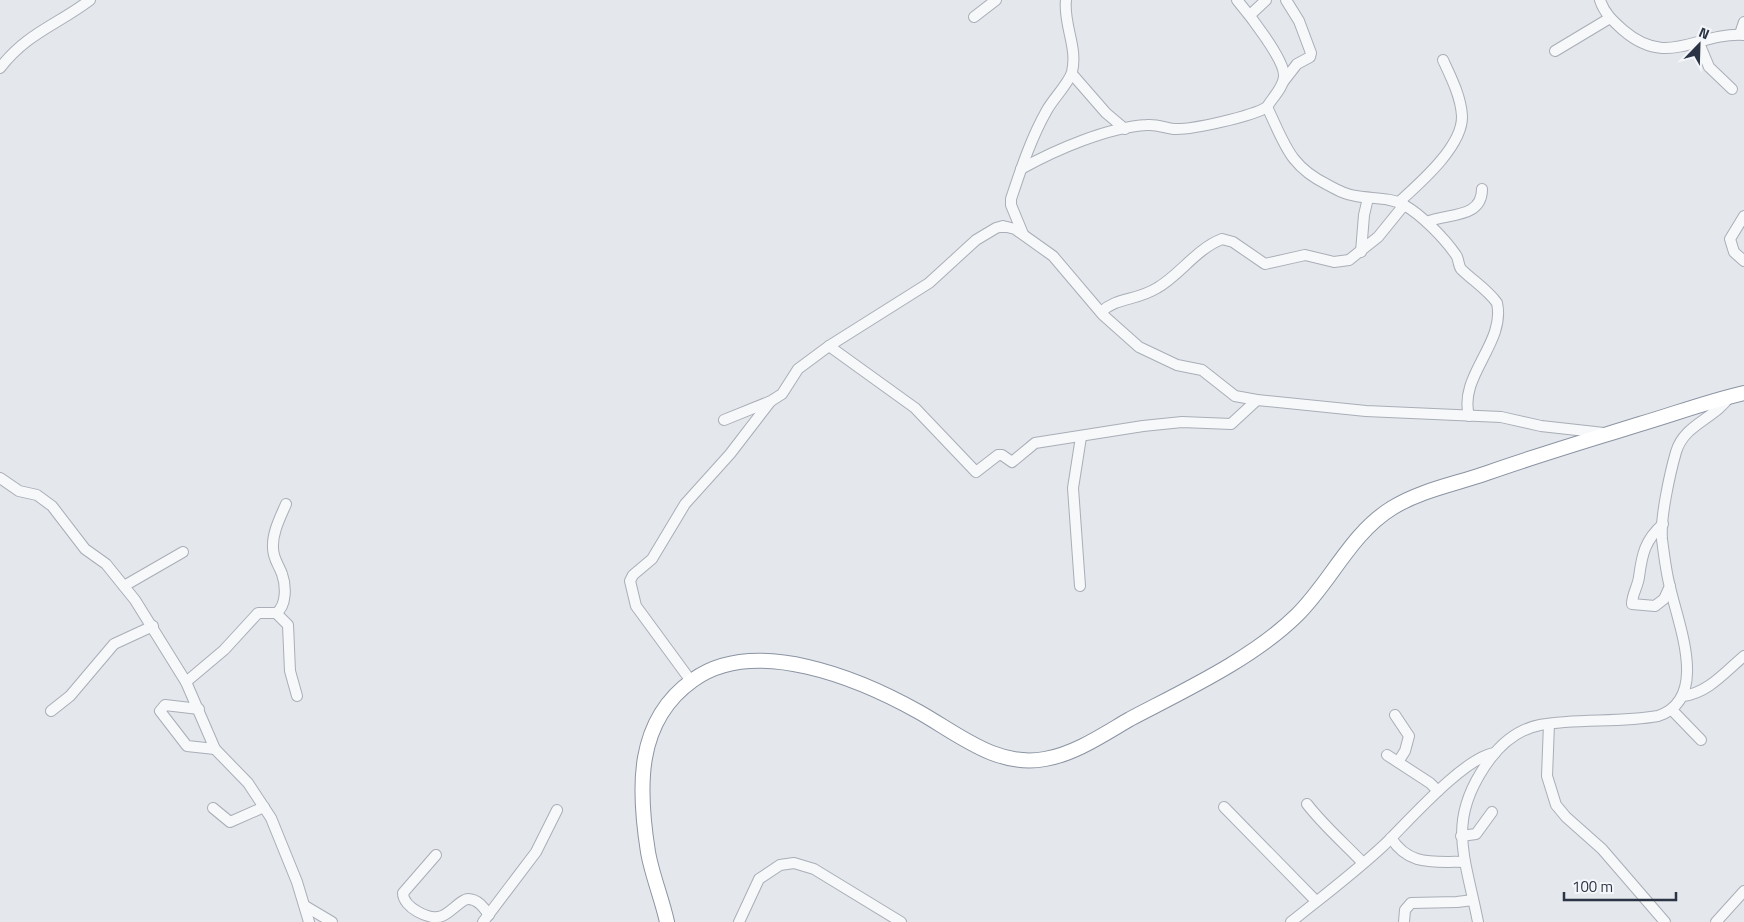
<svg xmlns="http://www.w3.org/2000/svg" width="1744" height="922" font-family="'Titillium Web',sans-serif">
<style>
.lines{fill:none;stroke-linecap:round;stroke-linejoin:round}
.minor-casing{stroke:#a9aeb7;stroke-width:12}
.highway-casing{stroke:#8b94a3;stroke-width:16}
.minor{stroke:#f7f8fa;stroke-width:10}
.highway{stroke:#fff;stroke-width:14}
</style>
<rect width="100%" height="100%" fill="#e4e7ec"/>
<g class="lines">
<!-- minor casing -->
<g class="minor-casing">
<g id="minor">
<path d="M1600,0C1604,13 1613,21 1623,30C1668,69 1696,32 1744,35"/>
<polyline points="1250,15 1266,0"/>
<polyline points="974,17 996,0"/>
<polyline points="1740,34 1744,22"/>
<polyline points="1699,43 1709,67 1732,89"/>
<polyline points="1555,51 1610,18"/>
<path d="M0,68C27,33 57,25 90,0"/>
<polyline points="1072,74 1106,113 1125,129"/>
<polyline points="1283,82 1297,64 1310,57 1311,53 1299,21 1286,0"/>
<path d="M1267,107C1285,144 1289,166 1328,185C1337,190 1346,195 1356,196C1372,199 1390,197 1404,205C1422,215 1445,239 1456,255C1459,259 1458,265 1461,269C1472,280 1488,290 1497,303C1506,343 1458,376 1469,416"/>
<path d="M1021,169C1055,150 1108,127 1147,125C1157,124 1165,128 1174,129C1192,130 1253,116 1267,107C1272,98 1284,87 1284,76C1285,60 1248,13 1237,0"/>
<path d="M1399,202C1420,183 1463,146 1462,116C1461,97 1451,77 1443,60"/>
<polyline points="1744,216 1730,239 1734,252 1744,261"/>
<path d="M1427,222C1447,213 1482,219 1482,189"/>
<path d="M1023,234L1011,205V199C1021,169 1031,138 1047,110C1053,99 1069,83 1072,72C1078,47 1063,24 1066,0"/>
<polyline points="1361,252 1364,215 1368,198"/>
<path d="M1101,312C1117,297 1136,301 1157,288C1180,275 1196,249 1222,239L1233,242L1265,264L1305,255L1334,262L1349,260L1378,237L1404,205"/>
<polyline points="829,346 915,408 976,472 998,455 1002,455 1012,462 1035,443 1143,426 1182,422 1231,424 1257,400"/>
<polyline points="724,420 771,401 782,394 798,369 829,346 929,283 976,240 996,228 1003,226 1015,229 1053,256 1103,315 1139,347 1177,365 1202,370 1235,396 1257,400 1366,411 1501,417 1541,426 1604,433"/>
<polyline points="0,478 19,491 37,495 52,506 85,549 106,564 135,600 186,682 215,749 248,783 271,818 297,882 309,922"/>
<path d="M1663,524C1645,540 1642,554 1639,577C1638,586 1632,594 1632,604L1655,606L1664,599L1670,586"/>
<polyline points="124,586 183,552"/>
<polyline points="1080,586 1073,488 1081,437"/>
<polyline points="276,613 288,625 290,671 297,696"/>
<polyline points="691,681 636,606 630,581 633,575 652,559 685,504 730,454 770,402"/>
<path d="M186,682L224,650L258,613H276C287,606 286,585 282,574C279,565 273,559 273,548C272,533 280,518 286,504"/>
<path d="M1683,696C1708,693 1725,672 1744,656"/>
<polyline points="199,709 165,705 160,711 187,746 215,749"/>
<polyline points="1672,710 1701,740"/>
<polyline points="51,711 70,696 114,644 153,626"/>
<polyline points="1395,715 1409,736 1405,751 1398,762"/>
<polyline points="1549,724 1547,776 1556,805 1566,817 1602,849 1665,922"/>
<polyline points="1387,755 1430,783 1438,791"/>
<path d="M1307,804C1324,826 1344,843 1363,863"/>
<polyline points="1224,807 1316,901"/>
<polyline points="213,808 230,822 264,807"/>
<polyline points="1461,836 1476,834 1492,812"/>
<path d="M1391,838C1410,867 1433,861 1465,862"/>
<path d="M436,855L403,893C403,907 429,921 442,916C450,913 462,899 468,899C478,899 484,908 489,915"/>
<polyline points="305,906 332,922"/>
<polyline points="483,922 536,852 557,810"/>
<polyline points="739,922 759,879 780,865 794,863 814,869 901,922"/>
<path d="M1291,922C1322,897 1354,873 1383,846C1407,823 1464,757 1495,753"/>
<polyline points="1404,922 1405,910 1411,903 1457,902 1473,900"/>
<path d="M1478,922C1465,855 1445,820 1490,759C1502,743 1519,729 1540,725C1578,718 1619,723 1658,716C1710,699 1678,624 1670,587C1666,572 1664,555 1662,539C1660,518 1670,473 1676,452C1684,424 1715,419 1730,396"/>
<polyline points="1716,922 1744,891"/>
</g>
</g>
<!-- highway casing -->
<g class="highway-casing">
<path id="highway" d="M667,922C662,899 652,875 648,852C638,789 635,721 693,680C755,635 860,679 919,712C958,734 997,768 1045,759C1075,754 1104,734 1130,719C1185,690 1252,659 1296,616C1331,582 1350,534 1392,508C1421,490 1456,484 1487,473C1538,455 1589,440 1640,424C1674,414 1709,401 1744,393"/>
</g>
<!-- minor -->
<use href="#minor" class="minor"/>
<!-- highway -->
<use href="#highway" class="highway"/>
</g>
<!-- north arrow -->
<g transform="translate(1699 45) rotate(23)" stroke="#f4f6f9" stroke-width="4" paint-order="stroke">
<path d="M0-4L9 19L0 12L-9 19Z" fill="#2b3445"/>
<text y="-8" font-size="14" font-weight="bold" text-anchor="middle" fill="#2b3445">N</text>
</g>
<!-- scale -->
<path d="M1564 892v8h112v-8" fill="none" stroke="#2b3445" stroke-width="2.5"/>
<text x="1572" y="892" font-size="15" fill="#2b3445" stroke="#f4f6f9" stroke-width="4" paint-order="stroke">100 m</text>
</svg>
